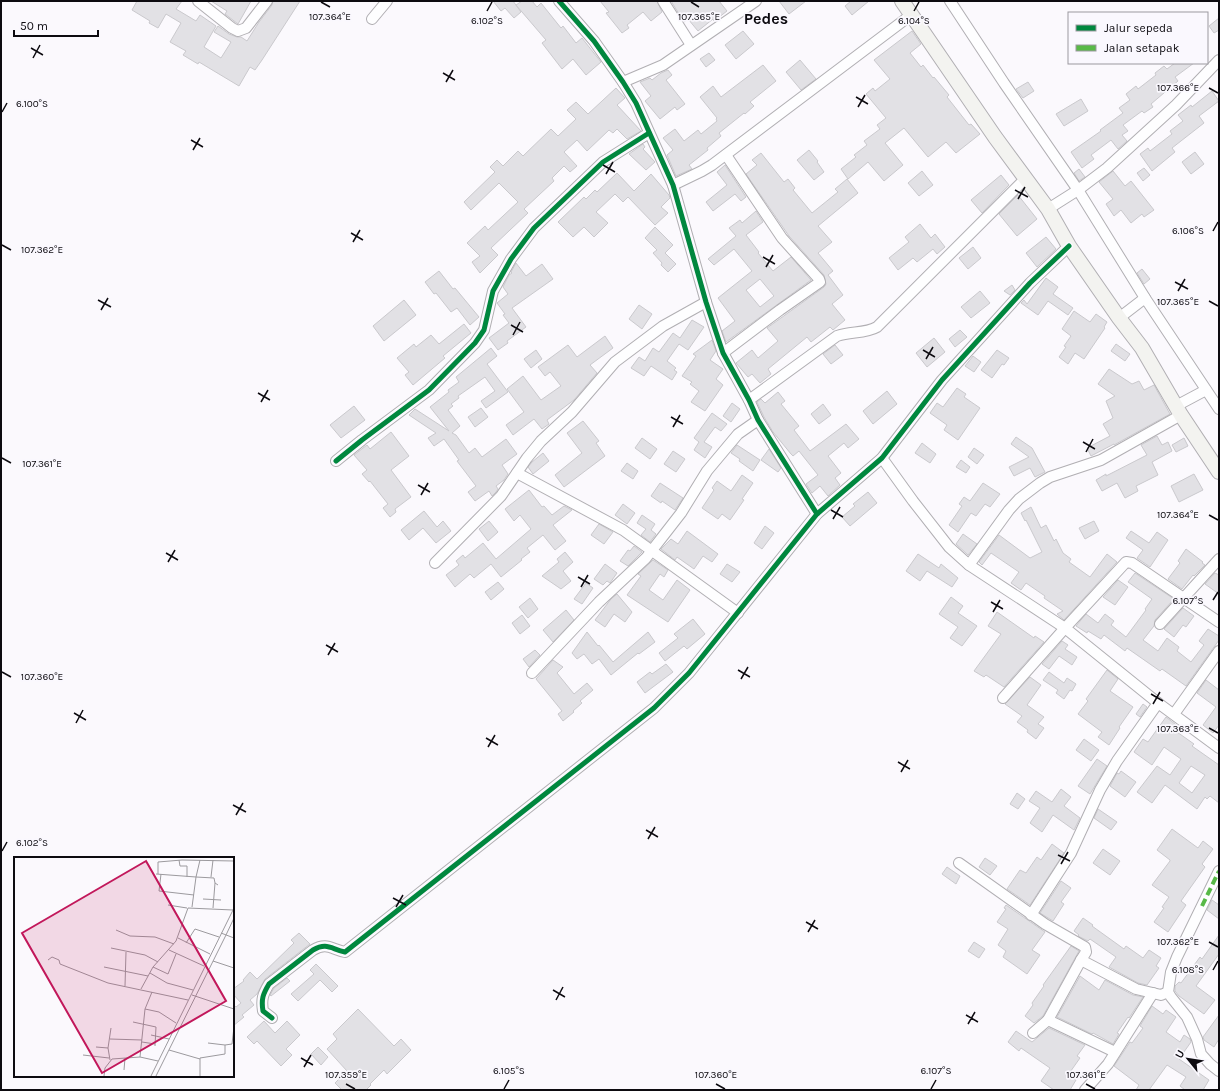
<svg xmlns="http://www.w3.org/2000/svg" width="1220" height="1091" font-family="Karla,sans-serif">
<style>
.building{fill:#e2e1e5;stroke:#cac9cd;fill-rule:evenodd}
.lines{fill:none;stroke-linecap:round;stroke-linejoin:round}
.street-casing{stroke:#b1afb3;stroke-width:12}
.secondary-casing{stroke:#b1afb3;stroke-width:16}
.street{stroke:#fefeff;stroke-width:10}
.secondary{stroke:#f3f3f0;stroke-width:14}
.quiet{stroke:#58b947;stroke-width:4;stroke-dasharray:8 4;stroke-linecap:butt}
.cycleway-casing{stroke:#faf8fe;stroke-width:8}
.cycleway{stroke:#00873e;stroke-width:5}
.ticks{fill:none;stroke:#0d0b10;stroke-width:1.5}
.labels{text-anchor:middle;stroke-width:3.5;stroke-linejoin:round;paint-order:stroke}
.district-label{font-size:16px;font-weight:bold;fill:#0d0b10;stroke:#faf8fe}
.inset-road{fill:none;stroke:#9c9a9e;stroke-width:1}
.view{fill:#c2185b;fill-opacity:0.15;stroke:#c2185b;stroke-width:2}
.inset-edge{fill:none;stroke:#0d0b10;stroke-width:2}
.ticks-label{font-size:10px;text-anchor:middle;fill:#0d0b10;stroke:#faf8fe;stroke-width:3.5;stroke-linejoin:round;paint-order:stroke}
</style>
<rect width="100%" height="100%" fill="#fbf9fd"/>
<!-- building -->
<g class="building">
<polygon points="137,1 182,1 176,9 196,21 200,15 216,26 204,47 221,58 231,42 214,32 218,26 229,34 237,37 241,37 247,41 259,22 272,5 273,1 300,1 262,60 255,70 250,67 239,86 199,62 198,64 183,55 186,51 170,42 181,23 166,14 158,28 149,23 150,21 132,10"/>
<polygon points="211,1 251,1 238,24 225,14 227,11"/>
<polygon points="493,1 513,1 521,12 514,18 505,8 501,11"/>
<polygon points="522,1 532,1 537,7 541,3 561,28 563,26 576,43 582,38 601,62 586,75 573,59 562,69 542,43 546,40 516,5"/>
<polygon points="600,1 657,1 662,12 651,21 643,12 627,25 629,28 622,33 606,13 609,12"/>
<polygon points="671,1 719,1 727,11 714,21 713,19 698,31 688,19 684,22"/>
<polygon points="779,1 806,1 789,14"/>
<polygon points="851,1 869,1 852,15 845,6"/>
<polygon points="1219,18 1219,30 1214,33 1209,26"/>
<polygon points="743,31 754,44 736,59 725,45"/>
<polygon points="912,31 921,44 910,53 921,67 923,65 933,78 934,77 949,95 947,97 969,125 971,124 980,134 956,153 946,142 928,157 904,128 885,143 903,165 884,181 868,162 848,179 841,169 856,157 854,155 867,145 864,141 880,129 877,125 886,118 866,94 873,88 875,91 890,79 874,60"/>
<polygon points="709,53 715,60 706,67 700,59"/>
<polygon points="800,60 816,79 801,90 786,72"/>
<polygon points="1175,63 1194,63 1175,77 1178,81 1151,104 1153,107 1144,113 1142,111 1123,125 1128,131 1122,135 1127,141 1118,149 1111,140 1091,155 1094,159 1082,168 1071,152 1101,131 1100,130 1123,113 1119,108 1130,100 1126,94 1136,86 1138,89 1156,75 1155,73 1164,66 1167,69"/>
<polygon points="763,65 776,81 750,102 754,106 745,114 744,113 719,133 721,136 707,148 708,150 689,165 692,169 676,176 667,155 673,150 663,138 675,129 684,141 698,130 701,134 717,121 716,119 717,118 700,97 713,86 721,97"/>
<polygon points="668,70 672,75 666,80 685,104 677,110 675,107 660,119 645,101 651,96 640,82 650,78 652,80 661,73"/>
<polygon points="1028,82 1034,91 1023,98 1016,89"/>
<polygon points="616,88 625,98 617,105 641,131 627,139 617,129 613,133 609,130 587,151 577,140 564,152 577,166 570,172 564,166 552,178 554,181 524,209 528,213 491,248 498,255 480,273 472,262 480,256 467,243 485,226 488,230 518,202 499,183 471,210 464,202 495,172 490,167 497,160 503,166 518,151 523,156 551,129 558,136 576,119 567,110 576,102 588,114"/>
<polygon points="1212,91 1219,101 1199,116 1204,123 1172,148 1175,152 1152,171 1140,154 1148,148 1150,151 1172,134 1170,131 1183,121 1178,115 1191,105 1192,107"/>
<polygon points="1081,99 1088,111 1064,126 1056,114"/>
<polygon points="643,144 645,147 643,149 655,162 646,170 629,154"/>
<polygon points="809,150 818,161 817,162 824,172 814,180 797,160"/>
<polygon points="1195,152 1204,164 1191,174 1182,162"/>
<polygon points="761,153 784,182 788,179 795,188 793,190 812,213 838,192 835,189 847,179 858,193 818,226 832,242 818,253 833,271 828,275 843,295 832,304 845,320 833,330 830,327 811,342 807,337 768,369 771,374 760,383 752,374 748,377 736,363 752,350 758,358 778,341 767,328 824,287 826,284 824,275 789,236 746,174 757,165 752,160"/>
<polygon points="725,165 746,197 741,201 735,194 713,211 706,202 727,185 717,172"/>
<polygon points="1144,168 1150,175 1143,181 1137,173"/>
<polygon points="1079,169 1085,177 1079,181 1074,173"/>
<polygon points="922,171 933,185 919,196 908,183"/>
<polygon points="1113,171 1125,186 1131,181 1154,210 1144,217 1142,214 1131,223 1121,210 1114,216 1106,204 1113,199 1099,182"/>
<polygon points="617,173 634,191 651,174 669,195 670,198 661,207 668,213 655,225 628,197 623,202 615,194 596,212 608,223 594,237 584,227 573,237 558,222 584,197 586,199 595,190 597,192"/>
<polygon points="1001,175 1009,185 982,213 971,200"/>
<polygon points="1018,195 1037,219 1017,236 999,214"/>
<path d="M756,211L763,222L746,235L759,252L758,253L773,271L791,257L811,280L726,342L722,331L735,321L718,298L752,271L734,249L714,265L708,259L736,236L729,228L740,220L742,223ZM760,279L774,296L760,307L746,290Z"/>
<polygon points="920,224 931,238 935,234 945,247 937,254 933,249 917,262 913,258 898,270 889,258 909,242 905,237"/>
<polygon points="655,227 673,245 665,253 676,264 668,272 661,265 662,263 653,253 657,250 645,238"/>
<polygon points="1046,237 1056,249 1037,267 1026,253"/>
<polygon points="973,247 981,258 968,269 959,258"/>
<polygon points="516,263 526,276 542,264 553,279 512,308 526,327 507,341 508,343 498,350 489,338 509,323 503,315 505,314 497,303 508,294 503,287 509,275 512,273 511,272"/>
<polygon points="1142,269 1150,279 1144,284 1137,273"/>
<polygon points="439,271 453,289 455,288 479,317 470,325 457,308 451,312 436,293 434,294 425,282"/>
<polygon points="1046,278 1058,287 1053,294 1073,308 1068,315 1048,301 1038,315 1021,303 1024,300 1027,304"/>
<polygon points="1012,285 1015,290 1010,295 1004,291"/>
<polygon points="980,291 990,303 971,318 961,307"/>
<polygon points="404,300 416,315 384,341 373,326"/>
<polygon points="639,305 652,314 642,329 629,319"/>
<polygon points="1074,311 1090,322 1096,314 1107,322 1104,327 1105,328 1084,359 1075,353 1068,364 1059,357 1066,347 1064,346 1071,336 1062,329"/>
<polygon points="692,320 704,327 688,350 679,344 667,361 676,368 674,370 677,372 672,380 651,366 644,376 631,368 639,357 645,361 653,348 659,352 673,333 680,338"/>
<polygon points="464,324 471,333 443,356 445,358 413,385 405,375 409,372 397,358 414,344 416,347 431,335 439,344"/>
<polygon points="960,330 967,337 955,347 949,339"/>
<polygon points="605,336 613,348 590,365 597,373 574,400 547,420 549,424 542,429 534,419 513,435 506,425 524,412 507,389 523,376 541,400 561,386 550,372 545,376 538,367 568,345 577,357"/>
<polygon points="934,338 945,352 927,367 916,353"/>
<polygon points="712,340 716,351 710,360 723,369 716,379 723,385 705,411 691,402 699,391 690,384 692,382 682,376 696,356 693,354"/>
<polygon points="1116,344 1130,354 1125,361 1111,351"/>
<polygon points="835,345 843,355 831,364 823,354"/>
<polygon points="491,348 497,356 487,364 508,392 486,408 481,401 495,391 485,377 458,396 459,398 451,404 453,406 448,410 460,426 452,433 456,435 469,453 475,448 482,457 506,439 517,454 502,465 508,474 504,480 496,486 498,489 496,492 492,496 489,491 475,501 468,492 476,486 457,461 459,460 444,439 434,446 428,438 436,433 409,415 415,409 449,431 430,407 449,392 448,390 459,382 456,377"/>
<polygon points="536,350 542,359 531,368 524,359"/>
<polygon points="997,350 1009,358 1004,365 1002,364 992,378 981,370"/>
<polygon points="973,356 981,362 974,372 965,366"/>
<polygon points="1109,369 1132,384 1139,381 1144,390 1154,385 1170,414 1114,445 1114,444 1091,456 1087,448 1110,436 1103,424 1113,418 1106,401 1115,396 1098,384"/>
<polygon points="957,388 966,394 964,397 980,408 958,440 944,430 947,425 930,413 937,403 943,407"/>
<polygon points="887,391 897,404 873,424 863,411"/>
<polygon points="778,392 785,401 781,404 799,426 794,430 810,451 846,424 859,439 848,448 844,443 828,456 841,473 835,478 840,485 828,496 820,486 812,493 806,484 818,475 799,451 793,456 791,454 773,432 764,417 757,402 761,399 765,403"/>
<polygon points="732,403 740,409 731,422 723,416"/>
<polygon points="823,404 831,415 819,424 811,414"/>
<polygon points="354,406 365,420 341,438 330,425"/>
<polygon points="481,408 488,417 475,427 468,417"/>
<polygon points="712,413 727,424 721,431 715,427 704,442 712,447 705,458 694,450 699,442 694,438"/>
<polygon points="583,421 599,441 596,443 605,456 564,487 555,475 582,453 567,433"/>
<polygon points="391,432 409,456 391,470 411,497 395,509 396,512 390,517 383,508 388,504 370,481 369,482 362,474 367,470 354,455 367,445 370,449"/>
<polygon points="1157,436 1162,445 1168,442 1172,451 1152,462 1158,475 1136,486 1138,491 1125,498 1117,483 1102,491 1096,480 1106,474 1106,476 1147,455 1141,445"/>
<polygon points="1016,437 1032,448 1045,472 1035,477 1030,468 1014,476 1009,467 1029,457 1011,444"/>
<polygon points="642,438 657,449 650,459 635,448"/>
<polygon points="1184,438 1188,446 1176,452 1172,445"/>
<polygon points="922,443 936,454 930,463 915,453"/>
<polygon points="737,445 760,460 753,471 739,461 740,459 731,453"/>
<polygon points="974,448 984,455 977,464 968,457"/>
<polygon points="769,449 781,468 778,472 761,460"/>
<polygon points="673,451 685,459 676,472 664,464"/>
<polygon points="543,453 549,461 533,474 528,467 532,462"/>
<polygon points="961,460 970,467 966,473 956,467"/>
<polygon points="627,463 638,471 633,479 621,471"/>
<polygon points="1194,474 1203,490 1179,502 1171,486"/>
<polygon points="742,475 753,483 742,499 744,500 730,520 722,514 718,519 702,508 714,490 712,488 717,481 731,491"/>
<polygon points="660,483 683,498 675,510 662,501 661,503 651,496"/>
<polygon points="983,483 1000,494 990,507 985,504 976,516 971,513 958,532 949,525 962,506 959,504 964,497 970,501"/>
<polygon points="529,490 542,507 544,506 552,515 564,506 572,510 553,525 566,541 555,550 543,535 527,548 530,552 521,559 522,560 501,577 491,564 474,578 470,574 455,587 446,575 459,565 456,561 463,555 465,558 483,543 496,559 531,529 520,515 514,521 505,509"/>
<polygon points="868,492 877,503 850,526 842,517 855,506 853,504"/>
<polygon points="623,504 635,513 627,524 615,515"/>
<polygon points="1031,507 1041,528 1046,525 1054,541 1056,539 1063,553 1071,559 1069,562 1090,577 1107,554 1117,562 1064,620 1057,614 1063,611 1044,598 1045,596 1026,583 1021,590 1011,583 1019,572 991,553 982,565 979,562 999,535 1030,558 1042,552 1026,520 1025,521 1021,513"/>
<polygon points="424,511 437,527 443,521 451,531 436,543 423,528 409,540 401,530"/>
<polygon points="642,515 655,524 651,530 656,534 650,542 641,535 646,529 637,523"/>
<polygon points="489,521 498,532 488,541 479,529"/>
<polygon points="1094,521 1099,531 1085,539 1079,528"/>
<polygon points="599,524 613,532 604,544 591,535"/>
<polygon points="765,526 774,533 762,549 754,543"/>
<polygon points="687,531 718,554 712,562 703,556 694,569 677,557 675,560 661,549 671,539 678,544"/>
<polygon points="1131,531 1149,543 1157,532 1168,540 1150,567 1137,558 1143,550 1126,538"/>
<polygon points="963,534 977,544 968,555 956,544"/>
<polygon points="634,546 642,552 628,566 620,561 628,550 630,551"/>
<polygon points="1186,549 1203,562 1202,563 1205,565 1194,576 1193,575 1182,589 1168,579 1180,563 1178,561"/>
<polygon points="565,552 573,562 563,571 571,581 561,589 542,576 559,562 557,559"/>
<polygon points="918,554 939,568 941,564 958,578 952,587 927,571 920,581 906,571"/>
<polygon points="653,560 668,570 664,577 660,574 649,590 663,600 677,580 690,590 668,622 627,595 641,576 638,574"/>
<polygon points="605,564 617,573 610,583 607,581 603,585 594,579"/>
<polygon points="727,564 740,572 732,582 720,574"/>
<polygon points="1135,573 1174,599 1155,620 1154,626 1143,640 1158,651 1167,638 1179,647 1177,651 1191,662 1204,645 1199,641 1208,629 1219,636 1219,640 1186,686 1162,669 1160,671 1127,648 1125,651 1104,635 1101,639 1088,631 1087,633 1076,626 1086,614 1098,623 1105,614 1114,621 1111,625 1126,637 1146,610 1145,609 1152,599 1128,582"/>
<polygon points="1215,573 1219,575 1219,594 1205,584"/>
<polygon points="1118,580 1128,587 1115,605 1103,597"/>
<polygon points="498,582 504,589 491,600 485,592"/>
<polygon points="586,583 593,588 582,604 574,599"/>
<polygon points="617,594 632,612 625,622 614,614 605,627 595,620 611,599"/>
<polygon points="951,597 963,606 958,613 977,626 962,646 950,638 958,627 939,614"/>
<polygon points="530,598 538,609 528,618 519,607"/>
<polygon points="1183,608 1194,616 1186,627 1183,625 1174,637 1164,629"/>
<polygon points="566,610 574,620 553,642 543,630"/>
<polygon points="997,612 1034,638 1035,636 1044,642 1004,687 986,675 984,677 974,671 1001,634 988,626"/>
<polygon points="522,615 530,626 520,634 512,623"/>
<polygon points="693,619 705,634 687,649 684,646 665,661 659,653 678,638 674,634"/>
<polygon points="587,632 598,646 599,645 613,662 648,632 655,642 639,654 638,653 611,675 599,659 592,664 584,654 577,659 572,653"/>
<polygon points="1062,641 1068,645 1065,649 1077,657 1072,665 1059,656 1049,669 1042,664"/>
<polygon points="535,650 540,655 529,667 523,659"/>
<polygon points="553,660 563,667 557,673 574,694 587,683 593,690 580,701 582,703 573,711 574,712 563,721 558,714 562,711 536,679"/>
<polygon points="666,664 673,672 645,693 637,682 650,672 652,674"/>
<polygon points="1107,670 1118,679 1110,691 1133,707 1119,727 1120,728 1109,745 1098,737 1102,732 1078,714 1088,701 1086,699"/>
<polygon points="1049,672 1064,683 1067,678 1076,684 1072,691 1070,690 1064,699 1056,693 1058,690 1043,680"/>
<polygon points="1030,677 1041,685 1027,705 1044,717 1038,724 1044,728 1036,739 1027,732 1028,730 1017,722 1022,716 1005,704"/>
<polygon points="1206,680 1219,690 1219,725 1213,733 1203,725 1216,707 1197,693"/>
<polygon points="1143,704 1147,707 1140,717 1136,714"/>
<path d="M1166,717L1180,728L1177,732L1194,744L1192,746L1219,765V803L1210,796L1207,799L1205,797L1197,809L1165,785L1152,803L1137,792L1157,766L1170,775L1181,759L1164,747L1152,765L1134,752L1143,739L1148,742ZM1191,766L1205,775L1192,793L1179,783Z"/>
<polygon points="1084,739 1099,750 1091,761 1076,750"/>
<polygon points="1097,759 1107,766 1090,794 1078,786"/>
<polygon points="1121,771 1136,782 1125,797 1110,786 1117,773 1119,774"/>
<polygon points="1061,789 1071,797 1064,806 1080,818 1074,830 1053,815 1042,832 1030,823 1040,808 1029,801 1036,791 1052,802"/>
<polygon points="1017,793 1025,799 1018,809 1010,804"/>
<polygon points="1098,809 1117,822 1111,830 1094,818"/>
<polygon points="1172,829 1198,848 1203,841 1213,849 1202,864 1205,867 1181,901 1186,905 1168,932 1154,922 1164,908 1162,907 1169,897 1152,885 1170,861 1170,860 1157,850"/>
<polygon points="1052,844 1064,853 1030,905 1007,889 1020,870 1026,873 1037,857 1041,860"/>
<polygon points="1103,849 1120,861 1110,875 1093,863"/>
<polygon points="985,858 997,866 990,875 979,867"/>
<polygon points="947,867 960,876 956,884 942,874"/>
<polygon points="1061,881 1071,888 1061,902 1064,904 1053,921 1040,913"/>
<polygon points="1212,900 1219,905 1219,919 1207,910"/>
<polygon points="1006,905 1045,932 1032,950 1040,955 1027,974 1003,957 1006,951 998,945 1008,929 997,922 1006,909 1004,908"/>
<polygon points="1083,918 1093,925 1092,926 1124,949 1126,946 1143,958 1149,950 1161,958 1156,966 1159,968 1147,985 1138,983 1109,967 1116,957 1090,939 1088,941 1078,936 1079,935 1074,931"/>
<polygon points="299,933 310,944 265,979 257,994 250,1000 254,1005 242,1015 244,1017 233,1026 233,1004 236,1007 241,1003 233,994 233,989 244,981 243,980 250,972 257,979 294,943 291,940"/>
<polygon points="1219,935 1219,954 1196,986 1215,1000 1204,1014 1179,996 1175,991 1175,986 1179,982 1181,983 1200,957 1202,959"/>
<polygon points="974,942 985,949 979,958 968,951"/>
<polygon points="1071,946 1079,951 1043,1016 1034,1023 1025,1016 1033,1005 1032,1003 1044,986 1043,985"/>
<polygon points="316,964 338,986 332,992 320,980 298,1001 291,994 314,974 310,970"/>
<polygon points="1080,976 1099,990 1105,980 1133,995 1143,997 1129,1018 1128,1017 1117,1033 1119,1034 1113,1044 1093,1033 1092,1034 1057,1017"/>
<polygon points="287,978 290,981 271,996 270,995 274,988"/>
<polygon points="1152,1006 1163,1014 1166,1010 1176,1017 1166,1032 1180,1042 1184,1035 1190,1039 1191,1042 1179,1059 1209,1080 1203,1090 1185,1090 1180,1086 1186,1077 1167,1065 1149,1090 1136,1090 1139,1085 1114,1066 1130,1042 1132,1043 1143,1028 1140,1026"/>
<polygon points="358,1009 394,1046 401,1039 411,1050 387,1074 384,1070 370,1084 371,1085 366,1090 342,1090 335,1083 347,1071 327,1049 337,1039 333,1034"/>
<polygon points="1219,1015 1219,1039 1214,1047 1204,1040 1203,1037"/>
<polygon points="264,1021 275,1033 287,1021 300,1035 286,1049 292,1055 281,1066 257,1041 254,1044 247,1037"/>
<polygon points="1049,1028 1085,1045 1077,1056 1080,1058 1068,1075 1076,1080 1070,1090 1054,1090 1041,1081 1050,1068 1021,1048 1019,1051 1008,1042 1016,1031 1032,1042"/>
<polygon points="318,1047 328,1057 321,1065 311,1054"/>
</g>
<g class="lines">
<!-- street casing -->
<g class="street-casing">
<g id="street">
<polyline points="198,1 232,28 238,31 246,28 267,1"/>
<polyline points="559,1 594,41 623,82 636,103 673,185 706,302 723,353 749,400 758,420 817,514"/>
<polyline points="663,1 691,45"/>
<polyline points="950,1 1004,83 1078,190 1145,298 1219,409"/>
<polyline points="372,19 387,1"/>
<polyline points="623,82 663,65 756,1"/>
<polyline points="673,185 702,171 712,165 911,15"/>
<polyline points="1048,209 1078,190 1107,168 1176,105 1219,60"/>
<polyline points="1119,318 1145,298"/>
<polyline points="723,353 780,310 820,282 819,279 782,238 726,155"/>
<path d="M749,400L837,336C850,331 865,334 877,327L1025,179"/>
<polyline points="1176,406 1206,390"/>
<polyline points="882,458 913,501 949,547 969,565 1065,628 1158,703 1219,748"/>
<polyline points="336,461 362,440 429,390 475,343 484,330 493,291 511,259 534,228 603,162 649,133"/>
<polyline points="517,473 623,530 738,613"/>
<polyline points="435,563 501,496 527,458 541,441 572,412 615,362 663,326 706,302"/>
<polyline points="969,565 1009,510 1019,499 1040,483 1050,477 1101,460 1181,415"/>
<polyline points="1160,624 1219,559"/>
<polyline points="532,673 599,602 646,558 681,513 707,471 738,434 758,420"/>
<polyline points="1003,698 1065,628 1126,562 1132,563 1219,622"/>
<polyline points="1174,714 1219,651"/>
<polyline points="959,863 1045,924 1085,947 1086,952 1081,960 1136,989 1161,995 1168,992"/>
<polyline points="1219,871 1177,957 1171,972 1168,992 1171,997 1187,1017 1197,1039 1201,1054 1210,1064 1219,1071"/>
<polyline points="1031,915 1071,853 1100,790 1117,761 1158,703"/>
<path d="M272,1018L263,1011C261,999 263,994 269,984L313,950C327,942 331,949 345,952L654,708L689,673L817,514L882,458L942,380L1030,283L1069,246"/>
<polyline points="1048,1020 1115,1052"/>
<polyline points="1033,1033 1048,1020 1081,960"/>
<polyline points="1085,1090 1108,1064 1153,993"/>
</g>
</g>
<!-- secondary casing -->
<g class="secondary-casing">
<polyline id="secondary" points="902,1 995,137 1048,209 1069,246 1119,318 1142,348 1181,415 1219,472"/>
</g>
<!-- street -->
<use href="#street" class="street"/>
<!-- secondary -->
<use href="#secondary" class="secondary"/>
<!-- quiet -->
<polyline class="quiet" points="1202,906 1219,871"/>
<!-- cycleway casing -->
<g class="cycleway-casing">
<g id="cycleway">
<polyline points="559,1 594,41 623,82 636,103 673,185 706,302 723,353 749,400 758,420 817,514"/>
<polyline points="336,461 362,440 429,390 475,343 484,330 493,291 511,259 534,228 603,162 649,133"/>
<path d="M272,1018L263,1011C261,999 263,994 269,984L313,950C327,942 331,949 345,952L654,708L689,673L817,514L882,458L942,380L1030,283L1069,246"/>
</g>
</g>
<!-- cycleway -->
<use href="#cycleway" class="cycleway"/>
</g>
<!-- ticks -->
<path class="ticks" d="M321,2L330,7M691,2L699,7M487,11L492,2M914,11L919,2M31,48L43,55M33,58L40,45M443,73L455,80M446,82L453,70M1209,88L1218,93M856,97L868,104M858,107L865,95M2,112L7,103M191,140L203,147M193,150L200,138M603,165L615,172M606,174L613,162M1015,190L1028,197M1018,199L1025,187M1213,231L1218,222M351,233L363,240M353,242L360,230M2,245L11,250M763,257L775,264M766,267L773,255M1175,282L1188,289M1178,291L1185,279M98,300L111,307M1209,301L1218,306M101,310L108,298M511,325L523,332M513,335L520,322M923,350L935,357M926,359L933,347M258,393L270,400M261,402L268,390M671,417L683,424M673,427L680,415M1083,442L1095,449M1086,452L1093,439M2,458L11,463M418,485L430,492M421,495L428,483M831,510L843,517M1209,515L1218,520M833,519L840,507M166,553L178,560M168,562L175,550M578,577L590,584M581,587L588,575M1213,600L1218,592M991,602L1003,609M993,612L1000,600M326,645L338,652M328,655L335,643M738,670L750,677M2,672L11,677M741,679L748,667M1151,694L1163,701M1153,704L1160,692M74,713L86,720M76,723L83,710M1209,728L1218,733M486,738L498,745M488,747L495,735M898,762L910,769M901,772L908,760M233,805L246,812M236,815L243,803M646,830L658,837M648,839L655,827M2,851L7,842M1058,855L1070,861M1061,864L1068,852M393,898L406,905M396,907L403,895M806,922L818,929M808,932L815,920M1209,942L1218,947M1213,970L1218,961M553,990L565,997M556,1000L563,987M966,1015L978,1022M968,1024L975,1012M301,1058L313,1065M304,1067L311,1055M346,1084L355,1089M716,1084L725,1089M1086,1084L1095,1089M504,1089L509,1080M931,1089L936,1080"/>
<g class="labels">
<!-- district labels -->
<g class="district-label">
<text x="766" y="24">Pedes</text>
</g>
</g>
<!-- overview -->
<g transform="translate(14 857)">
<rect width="220" height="220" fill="#fbf9fd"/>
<path class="inset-road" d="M165,3L166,9H173V20M186,3L182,20L200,21L201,26L204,28M142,17L182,20L178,50M144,17V5L168,3L220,4M147,17L145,34L180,38M197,20L199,3M189,42L207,43M154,48L173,51M199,51L201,26M102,73L116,79L141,80L160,87M207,76L220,81M212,78L220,61M164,81L196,97M172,86L181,72L205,80M97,91L131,98L144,105M155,93L190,109M34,103L38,100L45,103L46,107L94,126L174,143M199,104L220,111M90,110L134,119M139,110L154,117L162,97M136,116L153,126L179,133M111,129L112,95M127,132L139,110L162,84L174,51L219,53M178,138L220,152M131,152L145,155L162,166M119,165L142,170L141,189M137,178L155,182M96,182L128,183M128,185L141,187M194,186L211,188M82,190L94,191M155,193L186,202M69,198L95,201M126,200L131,152L138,135M96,203L94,191L97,171M110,213L111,201M90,219L91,211L98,202L126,200L144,204M137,219L220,51M142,219L212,78M186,219V201L211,197V188L218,187L220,170"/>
<path class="view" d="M132,4L212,144L88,216L8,76Z"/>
<rect width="220" height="220" class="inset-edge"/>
</g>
<g class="ticks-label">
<text x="330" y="20">107.364°E</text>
<text x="699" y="20">107.365°E</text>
<text x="487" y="24">6.102°S</text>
<text x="914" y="24">6.104°S</text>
<text x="1178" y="91">107.366°E</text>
<text x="32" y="107">6.100°S</text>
<text x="1188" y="234">6.106°S</text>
<text x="42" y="253">107.362°E</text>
<text x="1178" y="305">107.365°E</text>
<text x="42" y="467">107.361°E</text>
<text x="1178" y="518">107.364°E</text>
<text x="1188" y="604">6.107°S</text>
<text x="42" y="680">107.360°E</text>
<text x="1178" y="732">107.363°E</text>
<text x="32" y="846">6.102°S</text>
<text x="1178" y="945">107.362°E</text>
<text x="1188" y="973">6.108°S</text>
<text x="509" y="1074">6.105°S</text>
<text x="936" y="1074">6.107°S</text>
<text x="346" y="1078">107.359°E</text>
<text x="716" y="1078">107.360°E</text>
<text x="1086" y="1078">107.361°E</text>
</g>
<!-- border -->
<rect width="1220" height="1091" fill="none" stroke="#0d0b10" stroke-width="4"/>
<!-- legend -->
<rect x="1068" y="12" width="140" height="52" fill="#faf8fe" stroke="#9b999f"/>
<rect x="1076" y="25" width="20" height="6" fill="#00873e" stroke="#9b999f"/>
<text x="1104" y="32" font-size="12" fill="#0d0b10">Jalur sepeda</text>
<rect x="1076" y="45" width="20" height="6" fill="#58b947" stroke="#9b999f"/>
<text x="1104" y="52" font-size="12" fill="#0d0b10">Jalan setapak</text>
<!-- north arrow -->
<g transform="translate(1188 1059) rotate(300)" stroke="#faf8fe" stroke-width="3" paint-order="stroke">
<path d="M0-3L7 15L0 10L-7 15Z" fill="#0d0b10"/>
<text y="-6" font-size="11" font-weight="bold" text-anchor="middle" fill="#0d0b10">U</text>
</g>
<!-- scale -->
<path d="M14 30v6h84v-6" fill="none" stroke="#0d0b10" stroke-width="2"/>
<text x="20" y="30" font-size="12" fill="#0d0b10" stroke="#faf8fe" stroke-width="3" paint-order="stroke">50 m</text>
</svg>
